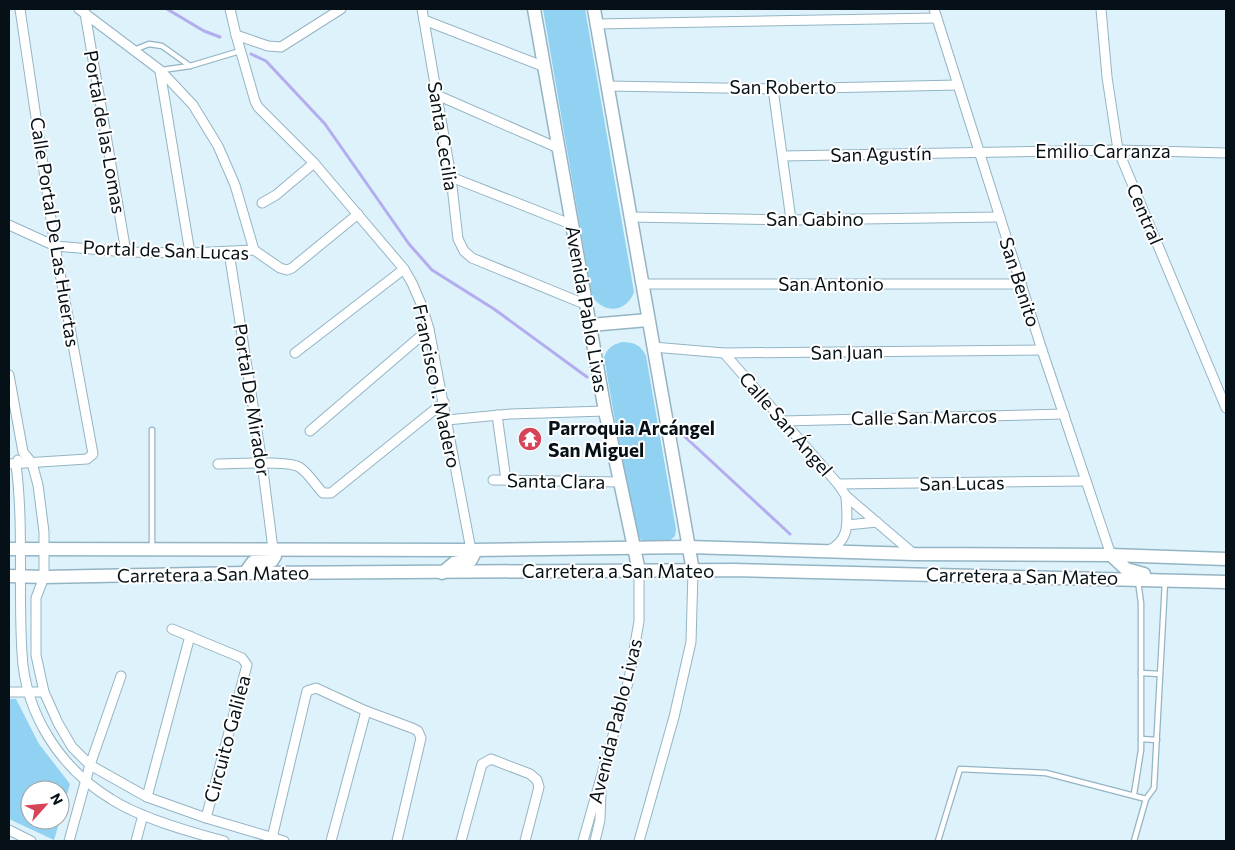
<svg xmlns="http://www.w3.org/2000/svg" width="1235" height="850" font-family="Commissioner,sans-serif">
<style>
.green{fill:#91d1f1}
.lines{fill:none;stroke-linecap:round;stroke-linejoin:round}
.stream{stroke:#b3acee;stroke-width:3}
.lane-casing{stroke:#94b4c4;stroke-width:7}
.street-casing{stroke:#94b4c4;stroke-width:11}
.secondary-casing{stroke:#94b4c4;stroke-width:15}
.lane{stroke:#fff;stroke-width:4.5}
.street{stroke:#fff;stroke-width:9}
.secondary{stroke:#fff;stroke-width:12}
.labels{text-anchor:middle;stroke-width:4;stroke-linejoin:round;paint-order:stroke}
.street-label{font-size:19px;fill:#061117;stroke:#fff}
.poi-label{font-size:19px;font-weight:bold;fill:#061117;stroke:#fff;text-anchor:start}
</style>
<rect width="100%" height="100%" fill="#def2fc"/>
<!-- green -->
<g class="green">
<path d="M543,9H585L634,292C627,312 604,315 592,296Z"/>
<path d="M622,342C634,342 641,345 646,356L676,529L675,536L667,543C650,543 640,546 634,528L604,358C607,348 612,345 622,342Z"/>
<polygon points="9,699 16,699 39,744 70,784 60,819 60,790 30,790 30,820 60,820 54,840 9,819"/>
</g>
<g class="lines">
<!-- stream -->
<g class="stream">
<polyline points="167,9 204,31 220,37"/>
<polyline points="251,54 266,61 325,124 409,244 432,270 494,309 587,377"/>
<polyline points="683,435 790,534"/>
</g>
<!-- lane casing -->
<g class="lane-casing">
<g id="lane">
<polyline points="134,50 149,44 162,46 190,66"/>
<polyline points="162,70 190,66 240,51"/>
<polyline points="152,430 152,548"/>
<polyline points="1141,673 1160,674"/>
<polyline points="1141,739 1157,740"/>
<polyline points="1134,794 1141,750 1141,603 1138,581"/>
<polyline points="938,841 960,769 1046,773 1146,799"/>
<polyline points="1134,841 1146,799 1154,788 1165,582"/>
</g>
</g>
<!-- street casing -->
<g class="street-casing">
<g id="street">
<polyline points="79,9 160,70 193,105 218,146 235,185 254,250"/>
<polyline points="230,9 236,35 255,101 258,107 314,163 404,269 412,283 422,306 429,329 471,550"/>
<polyline points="422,9 451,177 458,239 464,251 472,258 587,305"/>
<polyline points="934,9 1042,350 1111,555"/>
<polyline points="1101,9 1107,77 1118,150 1226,408"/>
<polyline points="85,13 126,252"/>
<polyline points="424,20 545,67"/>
<polyline points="596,24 937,18"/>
<polyline points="236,35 268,46 281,47 341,9"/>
<polyline points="160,71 190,253"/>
<polyline points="608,86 773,89 958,85"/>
<polyline points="773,89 791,220"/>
<polyline points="437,95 558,148"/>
<polyline points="783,156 1118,150 1226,153"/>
<polyline points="451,177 573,225"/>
<polyline points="262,203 276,195 314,163"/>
<polyline points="631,217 791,220 1000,217"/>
<polyline points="9,225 55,246 126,252 190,253 254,250 280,268 287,270 292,268 358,214"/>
<polyline points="229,252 262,463 273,549"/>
<polyline points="642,284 1021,284"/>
<polyline points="653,347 724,353 1042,350"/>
<polyline points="295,353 404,269"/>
<polyline points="724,353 838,484 846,496 914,554"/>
<polyline points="9,375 23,452 32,463 38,485 44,532 44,577 36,598 36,655 44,692 58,723 72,747 90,765 147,797 206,818 284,841"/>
<polyline points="497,415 506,480"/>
<polyline points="447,420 511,414 605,411"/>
<polyline points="783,421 1064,414"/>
<polyline points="310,431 429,329"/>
<path d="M18,460L16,464C24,527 18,590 22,653C25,714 60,768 111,799C140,818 190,832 224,841"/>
<polyline points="9,464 87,459 93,454 55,246 20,9"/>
<path d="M218,464C234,464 287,460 299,467C307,471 316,486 323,493H331L444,402"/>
<polyline points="493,480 620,482"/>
<polyline points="838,484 1086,481"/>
<polyline points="847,525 877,522"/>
<path d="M827,551C852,541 847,519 846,496"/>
<polyline points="172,629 242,658 247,665 206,818"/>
<polyline points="9,692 44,692"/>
<polyline points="147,797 190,636"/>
<polyline points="9,830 31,841"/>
<polyline points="272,838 307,691 316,688 366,711 412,728 418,731 421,738 397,841"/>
<polyline points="69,841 90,765 121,676"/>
<polyline points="136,841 143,815"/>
<polyline points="331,841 366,711"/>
<polyline points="461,841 482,764 491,759 530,774 537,780 539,787 525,841"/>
<polyline points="583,841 629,679 639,621 639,571"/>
<polyline points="595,841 600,820 601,791"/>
<polyline points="639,841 674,717 691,642 693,571"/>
</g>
</g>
<!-- secondary casing -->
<g class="secondary-casing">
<g id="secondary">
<polyline points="534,9 605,411 639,571"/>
<polyline points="594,9 693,571"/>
<polyline points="590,325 648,320"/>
<polyline points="9,549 471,550 688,547 914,554 1111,555 1226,559"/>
<polyline points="1111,555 1126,569 1144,574"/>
<polyline points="245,573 253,562 272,561 275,556 273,549"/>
<polyline points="442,573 454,563 471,560 474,554 471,550"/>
<polyline points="9,576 44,577 245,573 733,570 1226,582"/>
</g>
</g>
<!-- lane -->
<use href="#lane" class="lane"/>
<!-- street -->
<use href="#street" class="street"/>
<!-- secondary -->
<use href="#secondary" class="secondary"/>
</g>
<!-- icons -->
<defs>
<g id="temple-disc" transform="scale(1.25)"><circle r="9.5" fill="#d54557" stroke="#fff"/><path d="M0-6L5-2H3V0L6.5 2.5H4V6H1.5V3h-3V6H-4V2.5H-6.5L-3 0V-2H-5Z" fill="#fff"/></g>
</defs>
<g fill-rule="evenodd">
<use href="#temple-disc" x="530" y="439"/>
</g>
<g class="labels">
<!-- street labels -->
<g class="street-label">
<text x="783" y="94">San Roberto</text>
<text transform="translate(105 132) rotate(80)" y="7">Portal de las Lomas</text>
<text transform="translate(443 136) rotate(81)" y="7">Santa Cecilia</text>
<text x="1103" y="158">Emilio Carranza</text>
<text transform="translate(881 154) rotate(-1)" y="7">San Agustín</text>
<text transform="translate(1145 214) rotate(67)" y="7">Central</text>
<text x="815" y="226">San Gabino</text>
<text transform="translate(55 232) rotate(81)" y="7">Calle Portal De Las Huertas</text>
<text transform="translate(166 250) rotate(2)" y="7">Portal de San Lucas</text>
<text transform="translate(1020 282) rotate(72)" y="7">San Benito</text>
<text x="831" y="291">San Antonio</text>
<text transform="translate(587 309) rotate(80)" y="7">Avenida Pablo Livas</text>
<text transform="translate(847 352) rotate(-1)" y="7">San Juan</text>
<text transform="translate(437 386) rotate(78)" y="7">Francisco I. Madero</text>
<text transform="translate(252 400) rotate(81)" y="7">Portal De Mirador</text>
<text transform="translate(924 417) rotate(-1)" y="7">Calle San Marcos</text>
<text transform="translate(786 424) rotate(49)" y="7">Calle San Ángel</text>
<text transform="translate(556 481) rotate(1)" y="7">Santa Clara</text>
<text transform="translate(962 483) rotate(-1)" y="7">San Lucas</text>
<text x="618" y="578">Carretera a San Mateo</text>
<text transform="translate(213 574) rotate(-1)" y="7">Carretera a San Mateo</text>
<text transform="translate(1022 576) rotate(1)" y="7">Carretera a San Mateo</text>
<text transform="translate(615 721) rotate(-76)" y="7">Avenida Pablo Livas</text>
<text transform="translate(227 739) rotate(-75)" y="7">Circuito Galilea</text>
</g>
<!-- poi labels -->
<g class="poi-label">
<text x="548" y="435">Parroquia Arcángel<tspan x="548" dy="22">San Miguel</tspan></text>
</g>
</g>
<!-- border -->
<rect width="1235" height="850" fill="none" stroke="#061117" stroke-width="20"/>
<!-- north arrow -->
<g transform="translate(45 805) rotate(63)"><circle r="24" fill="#ffffff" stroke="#9ba0a2"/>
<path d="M0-4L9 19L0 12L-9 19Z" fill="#d54557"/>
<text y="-8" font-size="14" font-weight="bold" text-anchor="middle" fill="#061117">N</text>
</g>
</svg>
